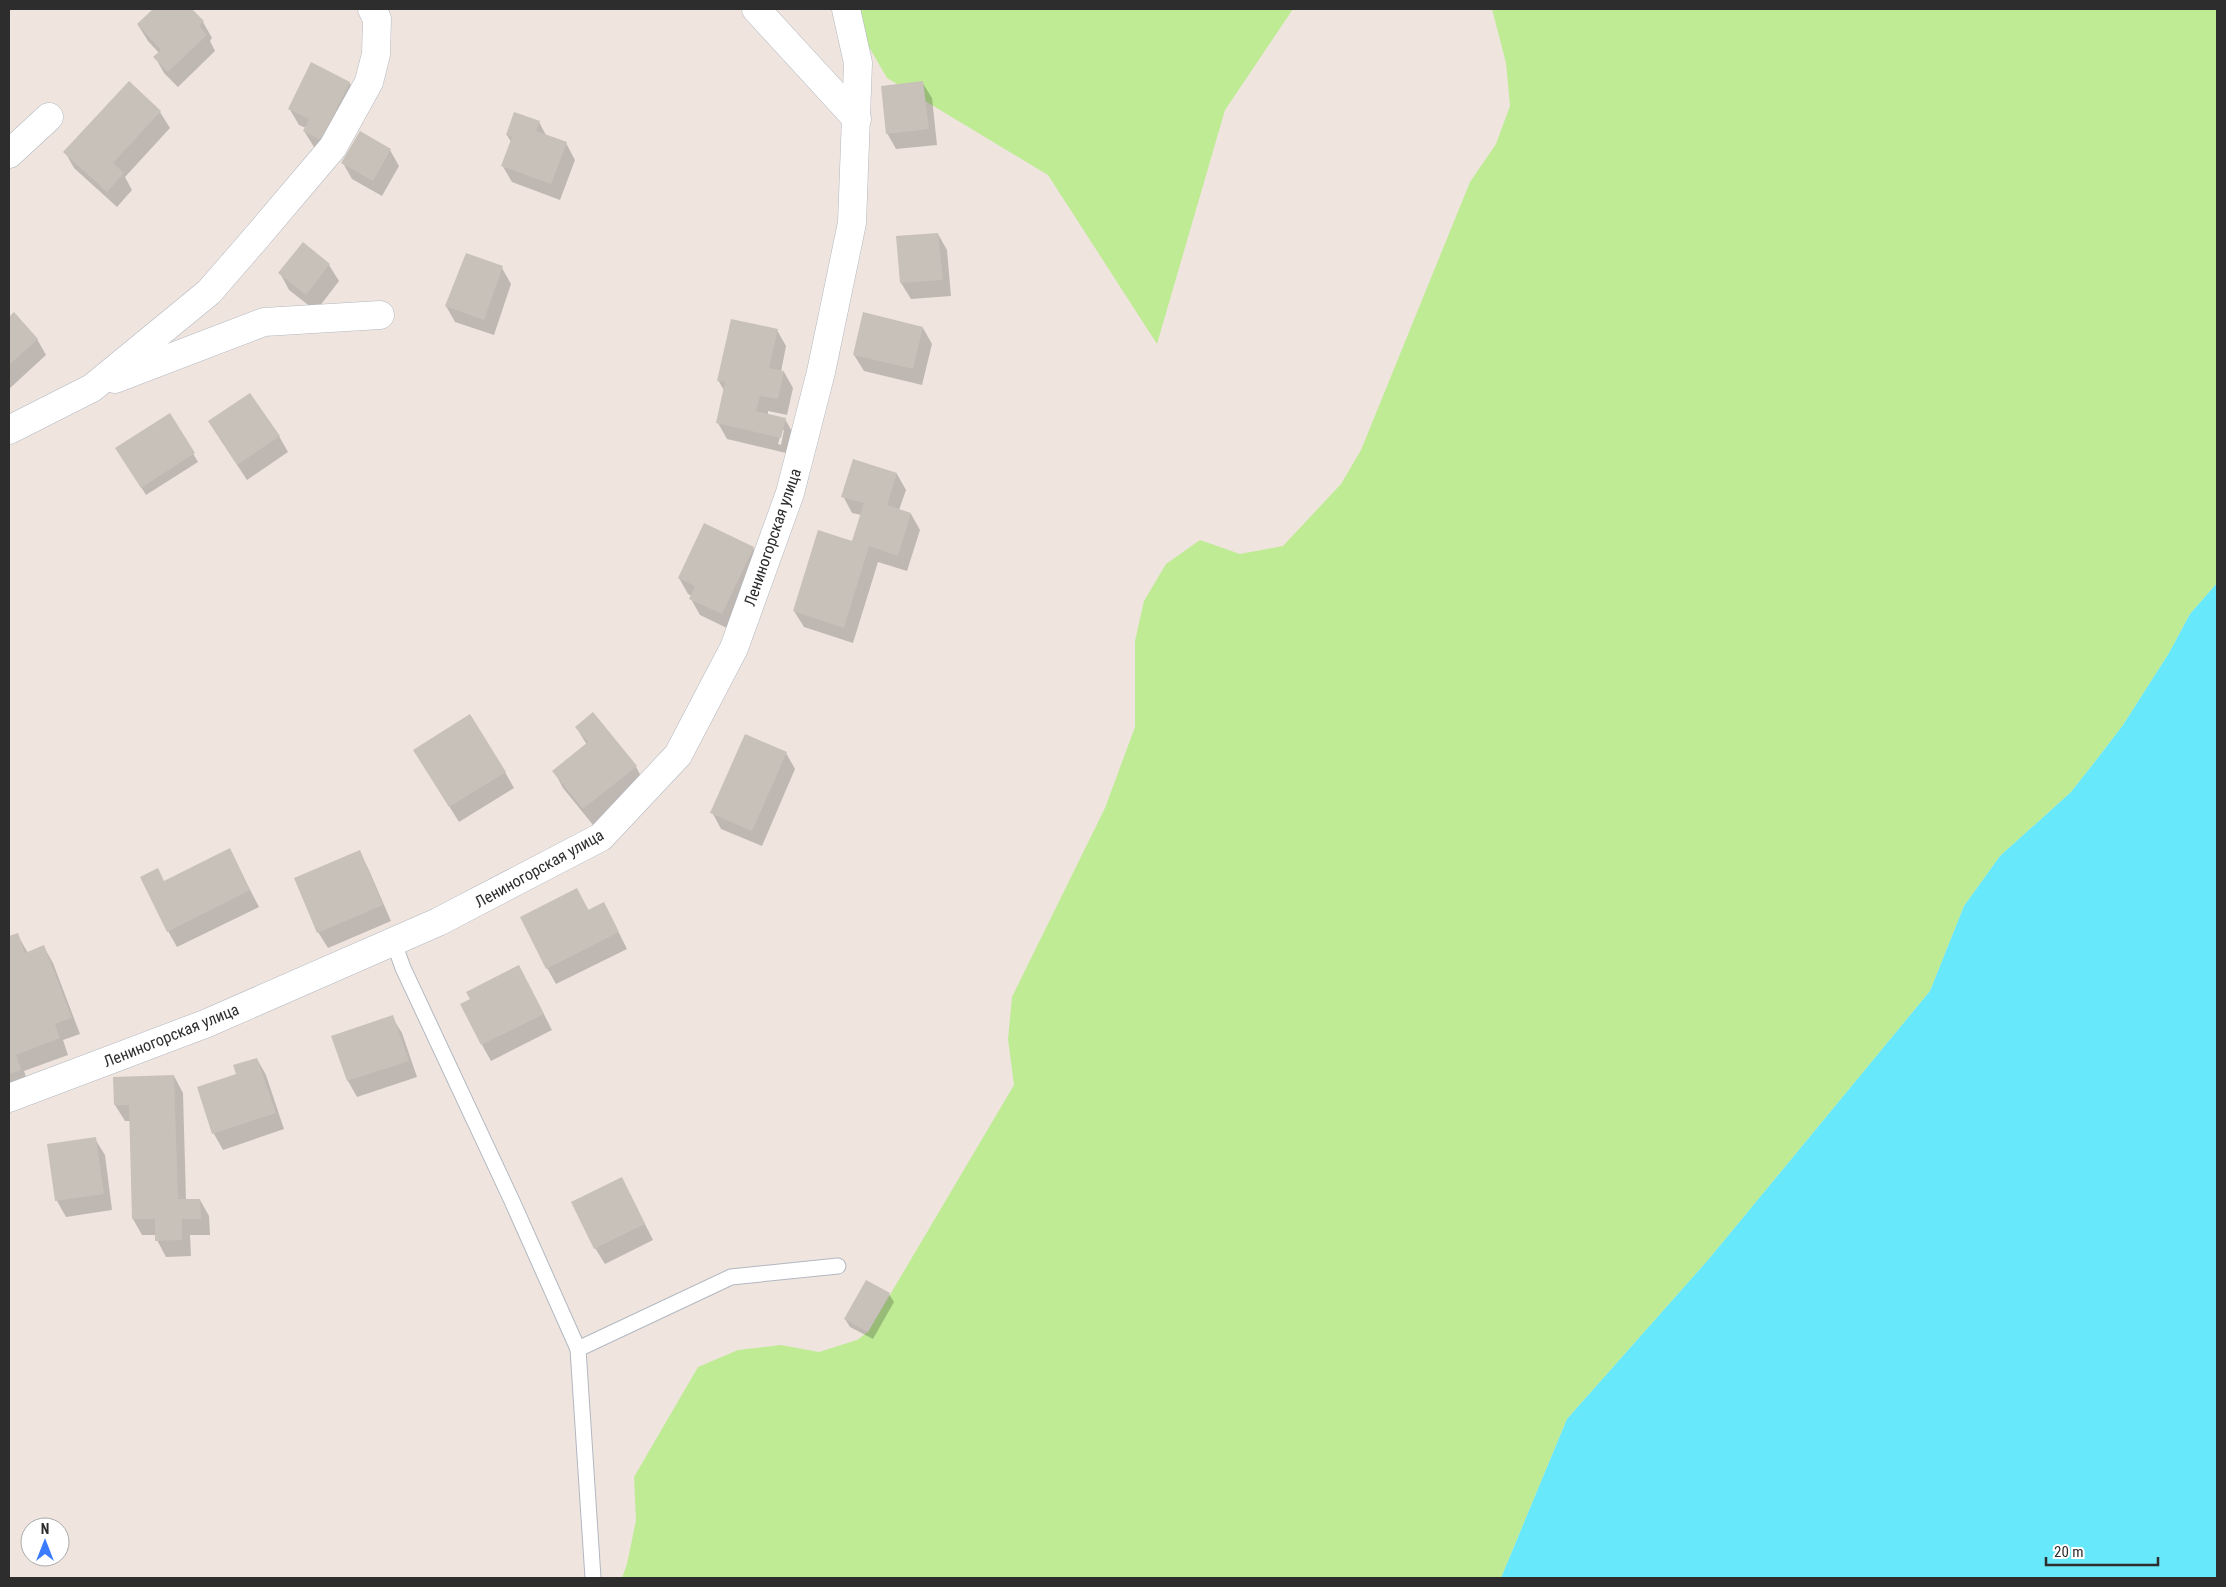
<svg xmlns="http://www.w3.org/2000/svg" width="2226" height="1587" font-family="'Roboto Condensed',sans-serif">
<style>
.green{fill:#bfeb95}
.water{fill:#68e9fb}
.shadow{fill:#0003;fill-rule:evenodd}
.building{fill:#c8c1b9}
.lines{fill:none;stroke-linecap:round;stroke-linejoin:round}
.lane-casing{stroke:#b2b7c1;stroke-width:17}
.street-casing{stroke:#b2b7c1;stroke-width:29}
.lane{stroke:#fff;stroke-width:15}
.street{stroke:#fff;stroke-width:28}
.labels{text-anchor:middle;stroke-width:4;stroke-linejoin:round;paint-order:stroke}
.street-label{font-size:16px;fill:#2d2d2d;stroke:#fff}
</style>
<rect width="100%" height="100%" fill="#efe5de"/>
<!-- green -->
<g class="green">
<polygon points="847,9 1293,9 1225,110 1157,344 1048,175 887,78"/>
<polygon points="1492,9 2217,9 2217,583 2190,614 2169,653 2123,725 2097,759 2071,792 2000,856 1964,906 1930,991 1708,1260 1567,1419 1501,1578 622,1578 627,1564 636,1520 634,1477 698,1367 738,1350 781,1345 819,1352 857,1340 868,1332 1014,1085 1008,1039 1012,997 1105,808 1135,727 1135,641 1144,601 1166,564 1200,540 1240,554 1283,546 1341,484 1361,450 1470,182 1496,144 1510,106 1506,63"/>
</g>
<!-- water -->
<polygon class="water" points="2217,583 2217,1578 1501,1578 1567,1419 1708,1260 1930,991 1964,906 2000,856 2071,792 2097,759 2123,725 2169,653 2190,614"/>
<!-- shadow -->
<g class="shadow">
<polygon points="155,9 190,9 203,22 212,38 210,41 215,51 178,87 164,73 155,57 159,53 148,41 138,25"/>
<polygon points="349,82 359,99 330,156 314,147 304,131 306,128 299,125 289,108"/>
<polygon points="922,82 932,98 937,145 896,149 887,133"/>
<polygon points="129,83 160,112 170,128 125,177 132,190 117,207 74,168 65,152"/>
<polygon points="539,122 547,137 566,143 575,160 560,200 512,182 502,165 511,142 507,135"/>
<polygon points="390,150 399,166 382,196 352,179 343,163"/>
<polygon points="938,234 947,250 951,296 911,299 901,283 897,238"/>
<polygon points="303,244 329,265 339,281 316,311 289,290 280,273"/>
<polygon points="502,268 511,284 494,335 455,322 446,306"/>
<polygon points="14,314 37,339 46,355 9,389 9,319"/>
<polygon points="923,328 932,344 922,385 864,371 854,355"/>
<path d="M777,330L786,346L781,372H784L793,388L787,415L768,411V415L785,419L794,435L790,454L727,439L718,423L725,392L718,380ZM782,430H784L781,445L778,444Z"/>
<polygon points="170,415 198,462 146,495 122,456"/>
<polygon points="209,422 279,436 288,452 247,480"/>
<polygon points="897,474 906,490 899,510 911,514 920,530 907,571 878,562 853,643 804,627 794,611 853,543 861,515 852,513 843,496"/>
<polygon points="705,525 753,548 763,564 731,630 700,615 691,599 692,596 688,594 679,578"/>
<polygon points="576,727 636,767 645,783 593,825 563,788 554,771 587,745"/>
<polygon points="786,753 795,769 762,846 721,829 712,812"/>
<polygon points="424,766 505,772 514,788 459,822"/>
<polygon points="359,852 368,868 391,921 328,948 318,932"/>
<polygon points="238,866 259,907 177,947 168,931 164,882"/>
<polygon points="577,889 589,911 612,919 627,949 556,984 547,968"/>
<polygon points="17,934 28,953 44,947 53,963 80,1034 63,1040 68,1055 24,1071 29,1086 9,1094 9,938"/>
<polygon points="528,983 552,1030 491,1061 482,1045"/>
<polygon points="392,1017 402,1033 417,1077 357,1097 348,1081 333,1037"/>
<polygon points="257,1059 266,1075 284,1129 223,1150 214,1134 198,1087 237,1075"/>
<polygon points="174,1076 183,1093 186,1200 200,1200 209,1216 210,1235 190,1235 191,1256 166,1257 157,1240 156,1235 142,1235 133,1219 130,1121 125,1121 115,1105"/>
<polygon points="95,1139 105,1155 112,1210 66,1217 57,1201 49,1145"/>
<polygon points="630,1194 653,1240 605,1264 595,1248"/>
<polygon points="889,1294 894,1302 873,1339 850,1327 845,1319"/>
</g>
<!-- building -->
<g class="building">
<polygon points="153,9 192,9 204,21 199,26 207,35 168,72 153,57 161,50 137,24"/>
<polygon points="311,62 350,82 321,140 303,131 309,119 288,109"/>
<polygon points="129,81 161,111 113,163 124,173 107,192 63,152"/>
<polygon points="923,81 929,129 886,134 881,86"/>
<polygon points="514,112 540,121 536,131 567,142 551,184 501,166 512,137 506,135"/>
<polygon points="360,131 391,149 373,181 341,163"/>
<polygon points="938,233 943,280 900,283 896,236"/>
<polygon points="303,242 330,264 306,295 278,273"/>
<polygon points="466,253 503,266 484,320 445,306"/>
<polygon points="14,312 38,339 9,365 9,317"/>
<polygon points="863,312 923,327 913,369 853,355"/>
<polygon points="731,319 778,329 769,368 784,371 778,399 760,396 756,411 786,418 781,438 716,423 725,382 717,381"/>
<polygon points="250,393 280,436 237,465 208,421"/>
<polygon points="170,413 195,453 141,488 115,448"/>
<polygon points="853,459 897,473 887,505 911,513 898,556 869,546 844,628 793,611 818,530 852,541 864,503 841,497"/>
<polygon points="704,523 754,547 722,614 689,599 695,586 678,578"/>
<polygon points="593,712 637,766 583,809 552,771 588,742 575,727"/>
<polygon points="470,714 506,772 449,807 413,750"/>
<polygon points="745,734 787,752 752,831 710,813"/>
<polygon points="230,848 250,890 167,932 140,877 158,868 164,881"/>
<polygon points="360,850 383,905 317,933 294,878"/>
<polygon points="577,888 588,910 604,902 619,932 546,969 520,917"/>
<polygon points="18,933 25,953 44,945 72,1018 55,1024 60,1038 16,1055 21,1070 9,1074 9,936"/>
<polygon points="519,965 544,1014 481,1045 460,1004 470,999 466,992"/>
<polygon points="393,1015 409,1061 347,1081 331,1036"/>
<polygon points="257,1058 276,1113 212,1134 197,1087 236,1074 233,1065"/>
<polygon points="174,1075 178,1199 200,1199 201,1219 182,1219 182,1240 155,1241 155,1219 132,1219 129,1105 114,1105 113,1077"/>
<polygon points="96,1137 104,1194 55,1201 47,1144"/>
<polygon points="622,1177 645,1224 594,1249 571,1202"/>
<polygon points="866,1280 890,1293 868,1332 844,1319"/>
</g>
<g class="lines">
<!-- lane casing -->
<g class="lane-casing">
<g id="lane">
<polyline points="393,940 403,968 512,1201 578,1349 593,1578"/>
<polyline points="578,1349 731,1277 838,1266"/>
</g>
</g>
<!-- street casing -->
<g class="street-casing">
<g id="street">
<polyline points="756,9 857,119"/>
<polyline points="9,154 49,117"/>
<polyline points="115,379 264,322 380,315"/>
<polyline points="9,430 92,388 209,292 255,239 333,147 369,82 376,54 377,19 372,9"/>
<polyline points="9,1098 205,1024 438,922 601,837 678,755 734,648 790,493 821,372 852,223 858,63 846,9"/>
</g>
</g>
<!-- lane -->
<use href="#lane" class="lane"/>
<!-- street -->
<use href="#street" class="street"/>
</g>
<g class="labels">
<!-- street labels -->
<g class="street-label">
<text transform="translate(772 537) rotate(-71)" y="6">Лениногорская улица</text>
<text transform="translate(539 868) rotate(-29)" y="6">Лениногорская улица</text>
<text transform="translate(171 1035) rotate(-22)" y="6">Лениногорская улица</text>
</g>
</g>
<!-- border -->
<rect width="2226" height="1587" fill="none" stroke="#2d2d2d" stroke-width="20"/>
<!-- north arrow -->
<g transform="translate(45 1542)"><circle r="24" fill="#ffffff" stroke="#ababab"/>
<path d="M0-4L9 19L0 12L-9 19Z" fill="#3b7cff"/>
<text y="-8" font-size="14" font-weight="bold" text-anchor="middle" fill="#2d2d2d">N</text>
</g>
<!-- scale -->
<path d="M2046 1557v8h112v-8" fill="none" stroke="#2d2d2d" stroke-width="2.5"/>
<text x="2054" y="1557" font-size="15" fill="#2d2d2d" stroke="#ffffff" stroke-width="4" paint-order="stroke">20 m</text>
</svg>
